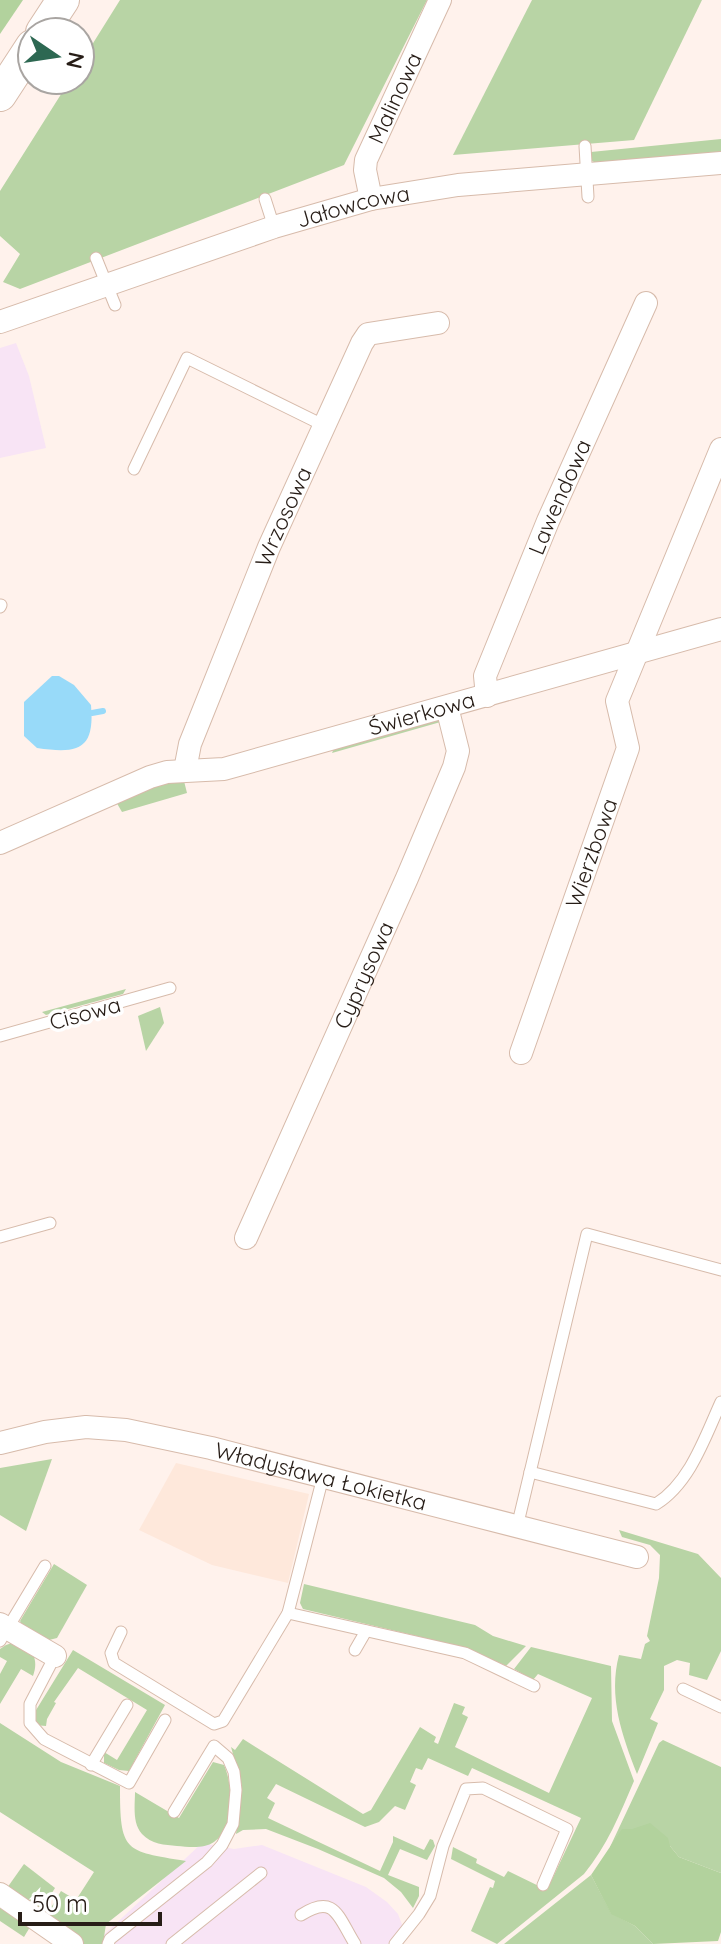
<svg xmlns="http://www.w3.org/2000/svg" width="721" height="1944" font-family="Quicksand,sans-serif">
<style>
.commercial{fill:#f8e4f5}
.built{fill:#fee8db}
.green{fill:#b8d4a5}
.forest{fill:#b2d29d}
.water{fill:#98daf9}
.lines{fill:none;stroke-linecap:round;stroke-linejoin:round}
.stream{stroke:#98daf9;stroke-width:6}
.lane-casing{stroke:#d7bbab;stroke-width:13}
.street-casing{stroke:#d7bbab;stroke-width:24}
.secondary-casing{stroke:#d7bbab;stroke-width:34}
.lane{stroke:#fff;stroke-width:11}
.street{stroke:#fff;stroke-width:22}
.secondary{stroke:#fff;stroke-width:32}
.labels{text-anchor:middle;stroke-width:7;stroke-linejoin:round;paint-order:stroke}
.street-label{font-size:22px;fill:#271d17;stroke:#fff}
</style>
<rect width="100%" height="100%" fill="#fff2ec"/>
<!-- commercial -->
<g class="commercial">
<polygon points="16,343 29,376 46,448 0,458 0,348"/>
<polygon points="202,1843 234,1849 262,1845 366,1887 387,1902 398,1914 403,1927 388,1944 94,1944"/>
</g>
<!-- built -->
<polygon class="built" points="176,1463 309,1494 288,1583 212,1565 139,1530"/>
<!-- green -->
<g class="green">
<polygon points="120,0 427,0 344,165 20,289 3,282 20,254 0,236 0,191 70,80 80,80 80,64"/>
<polygon points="532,0 702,0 634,140 453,155"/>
<polygon points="721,139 721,152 598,165 591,160 591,152"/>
<polygon points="437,717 444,721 332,753 335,746"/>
<polygon points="183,777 187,793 122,812 115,800"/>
<polygon points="126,989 123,994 46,1015 42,1012"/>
<polygon points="160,1007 164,1023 146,1051 138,1016"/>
<polygon points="52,1459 26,1531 0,1515 0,1468"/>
<path d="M619,1530L698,1554L721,1578V1651L707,1680L689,1675L690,1663L677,1660L664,1666V1690L650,1719L658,1723L637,1774C622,1735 608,1697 619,1655L641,1659L645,1644L650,1641L647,1636L659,1578L660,1555L650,1545L622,1537Z"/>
<polygon points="54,1564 87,1585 57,1638 45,1641 24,1628 20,1621"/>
<polygon points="304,1584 475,1625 493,1636 526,1646 506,1666 467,1648 303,1609 300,1603"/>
<path d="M15,1642L33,1653C36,1662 36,1667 33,1676L21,1669L0,1704V1674L7,1661L0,1657V1649L6,1645Z"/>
<path d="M531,1647L611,1666L612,1721L634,1781C620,1814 607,1846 584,1874L497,1944L471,1931L490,1887L493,1888L495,1881L451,1859L453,1847L477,1859L476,1863L504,1877L508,1871L547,1890L581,1818L472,1768L468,1776L428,1758L422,1770L416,1768L410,1782L416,1785L405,1810L395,1806L379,1822L365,1827L276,1784L267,1798L275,1803L268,1818L380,1871L393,1842V1836L424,1850L430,1839L433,1840L435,1846L427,1860L400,1849L388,1875L419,1887V1896L413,1908L401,1892L384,1878L318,1849L266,1829L243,1830L236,1834L242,1786L231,1747L235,1750L243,1739L363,1814L371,1810L420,1727L436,1737L434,1742L438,1744L454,1703L465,1707L462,1714L468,1717L455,1747L549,1793L592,1698L538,1674L533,1680L514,1669Z"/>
<polygon points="73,1650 165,1705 129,1771 119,1770 104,1763 104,1752 117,1760 147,1710 78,1668 54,1702 56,1703 47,1719 46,1726 34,1725 33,1715"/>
<path d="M0,1723L61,1762L120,1786C120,1852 124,1851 186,1861L106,1924L103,1944H84L72,1932L46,1916L61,1891L76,1900L94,1872L0,1812Z"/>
<polygon points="663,1740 721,1767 721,1873 679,1857 670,1846 610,1847 659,1743"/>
<path d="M213,1762L224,1765C233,1785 235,1827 214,1842C204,1849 189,1847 177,1846C165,1845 151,1844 142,1834C132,1823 135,1805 135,1792L179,1818Z"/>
<polygon points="24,1864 55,1888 40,1912 7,1888"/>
<polygon points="591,1875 611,1913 635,1926 653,1944 504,1944"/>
<polygon points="0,1908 30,1927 24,1937 0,1921"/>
</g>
<!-- forest -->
<g class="forest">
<polygon points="0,0 23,0 0,34"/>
<polygon points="650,1823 668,1838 670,1846 679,1857 721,1873 721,1932 718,1941 653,1944 635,1926 611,1914 591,1875 622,1829 632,1829"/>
</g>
<!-- water -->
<path class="water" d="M59,676L74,685L91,705C95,750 78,754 37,748L24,736V702L52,676Z"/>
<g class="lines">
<!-- stream -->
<polyline class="stream" points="92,713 103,711"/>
<!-- lane casing -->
<g class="lane-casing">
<g id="lane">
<polyline points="585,146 588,197"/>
<polyline points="265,199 274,227"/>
<polyline points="96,258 115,305"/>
<polyline points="134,469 187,358 325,426"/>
<polyline points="0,607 1,605"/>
<polyline points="0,1036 170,988"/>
<polyline points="0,1237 50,1223"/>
<path d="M530,1472L656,1504C690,1483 705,1437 721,1402"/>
<polyline points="517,1527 587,1234 721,1270"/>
<polyline points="288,1613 465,1653 534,1686"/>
<polyline points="121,1632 111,1653 114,1663 214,1724 223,1721 288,1613 323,1477"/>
<polyline points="0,1641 45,1566"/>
<polyline points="355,1650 366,1631"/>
<polyline points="55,1656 30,1704 30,1723 44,1739 129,1783 165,1720"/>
<polyline points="683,1689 721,1707"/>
<polyline points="91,1765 127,1705"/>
<path d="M301,1915C335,1893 338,1917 355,1944"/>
<polyline points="108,1944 110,1939 207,1862 222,1845 233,1824 236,1790 234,1772 228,1758 214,1746 174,1812"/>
<polyline points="172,1944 261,1873"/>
<polyline points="395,1944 419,1914 430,1896 443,1846 466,1789 483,1788 567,1829 543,1885"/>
</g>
</g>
<!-- street casing -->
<g class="street-casing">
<g id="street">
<path id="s1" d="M371,199L365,170L366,160L440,0"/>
<path id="s2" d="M0,322L274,227L371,199L458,185L721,163"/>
<path id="s3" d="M487,696L485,676L548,521L646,303"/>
<path id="s4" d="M185,770L190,744L269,547L362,343L368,334L438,323"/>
<path id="s5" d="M0,843L150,777L167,772L224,769L721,629"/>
<path id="s6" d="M521,1053L628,748L617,701L721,449"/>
<path id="s7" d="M246,1238L407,878L454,767L458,751L447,707"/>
<path id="s8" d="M0,1443L45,1432L86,1427L126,1430L211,1448L637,1557"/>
<polyline points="0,1624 55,1656"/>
<polyline points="0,1894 72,1944"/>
</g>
</g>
<!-- secondary casing -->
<g class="secondary-casing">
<g id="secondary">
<polyline points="42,32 63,0"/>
<polyline points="0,95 32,46"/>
</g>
</g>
<!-- lane -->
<use href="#lane" class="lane"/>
<!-- street -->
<use href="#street" class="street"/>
<!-- secondary -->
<use href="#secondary" class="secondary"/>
</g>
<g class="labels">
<!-- street labels -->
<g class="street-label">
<text dy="8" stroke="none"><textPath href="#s1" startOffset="108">Malinowa</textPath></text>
<text dy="8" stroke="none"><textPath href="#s2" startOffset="372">Jałowcowa</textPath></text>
<text dy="8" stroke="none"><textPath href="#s3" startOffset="214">Lawendowa</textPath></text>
<text dy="8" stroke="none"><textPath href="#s4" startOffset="272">Wrzosowa</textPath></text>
<text dy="8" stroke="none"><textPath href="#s5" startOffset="444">Świerkowa</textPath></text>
<text dy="8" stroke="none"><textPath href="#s6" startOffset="212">Wierzbowa</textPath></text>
<text dy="8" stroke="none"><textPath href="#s7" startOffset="288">Cyprysowa</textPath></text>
<text transform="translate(85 1013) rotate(-15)" y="8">Cisowa</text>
<text dy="8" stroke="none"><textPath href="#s8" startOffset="328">Władysława Łokietka</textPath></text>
</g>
</g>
<!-- north arrow -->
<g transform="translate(56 56) rotate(103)"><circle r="38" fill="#ffffff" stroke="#a9a5a2" stroke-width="2"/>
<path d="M0-6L14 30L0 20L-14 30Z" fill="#2d6852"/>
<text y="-12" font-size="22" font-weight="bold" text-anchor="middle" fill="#271d17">N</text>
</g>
<!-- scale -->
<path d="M20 1912v12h140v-12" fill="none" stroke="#271d17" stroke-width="4"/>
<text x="32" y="1912" font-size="24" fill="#271d17" stroke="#ffffff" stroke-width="6" paint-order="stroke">50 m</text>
</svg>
